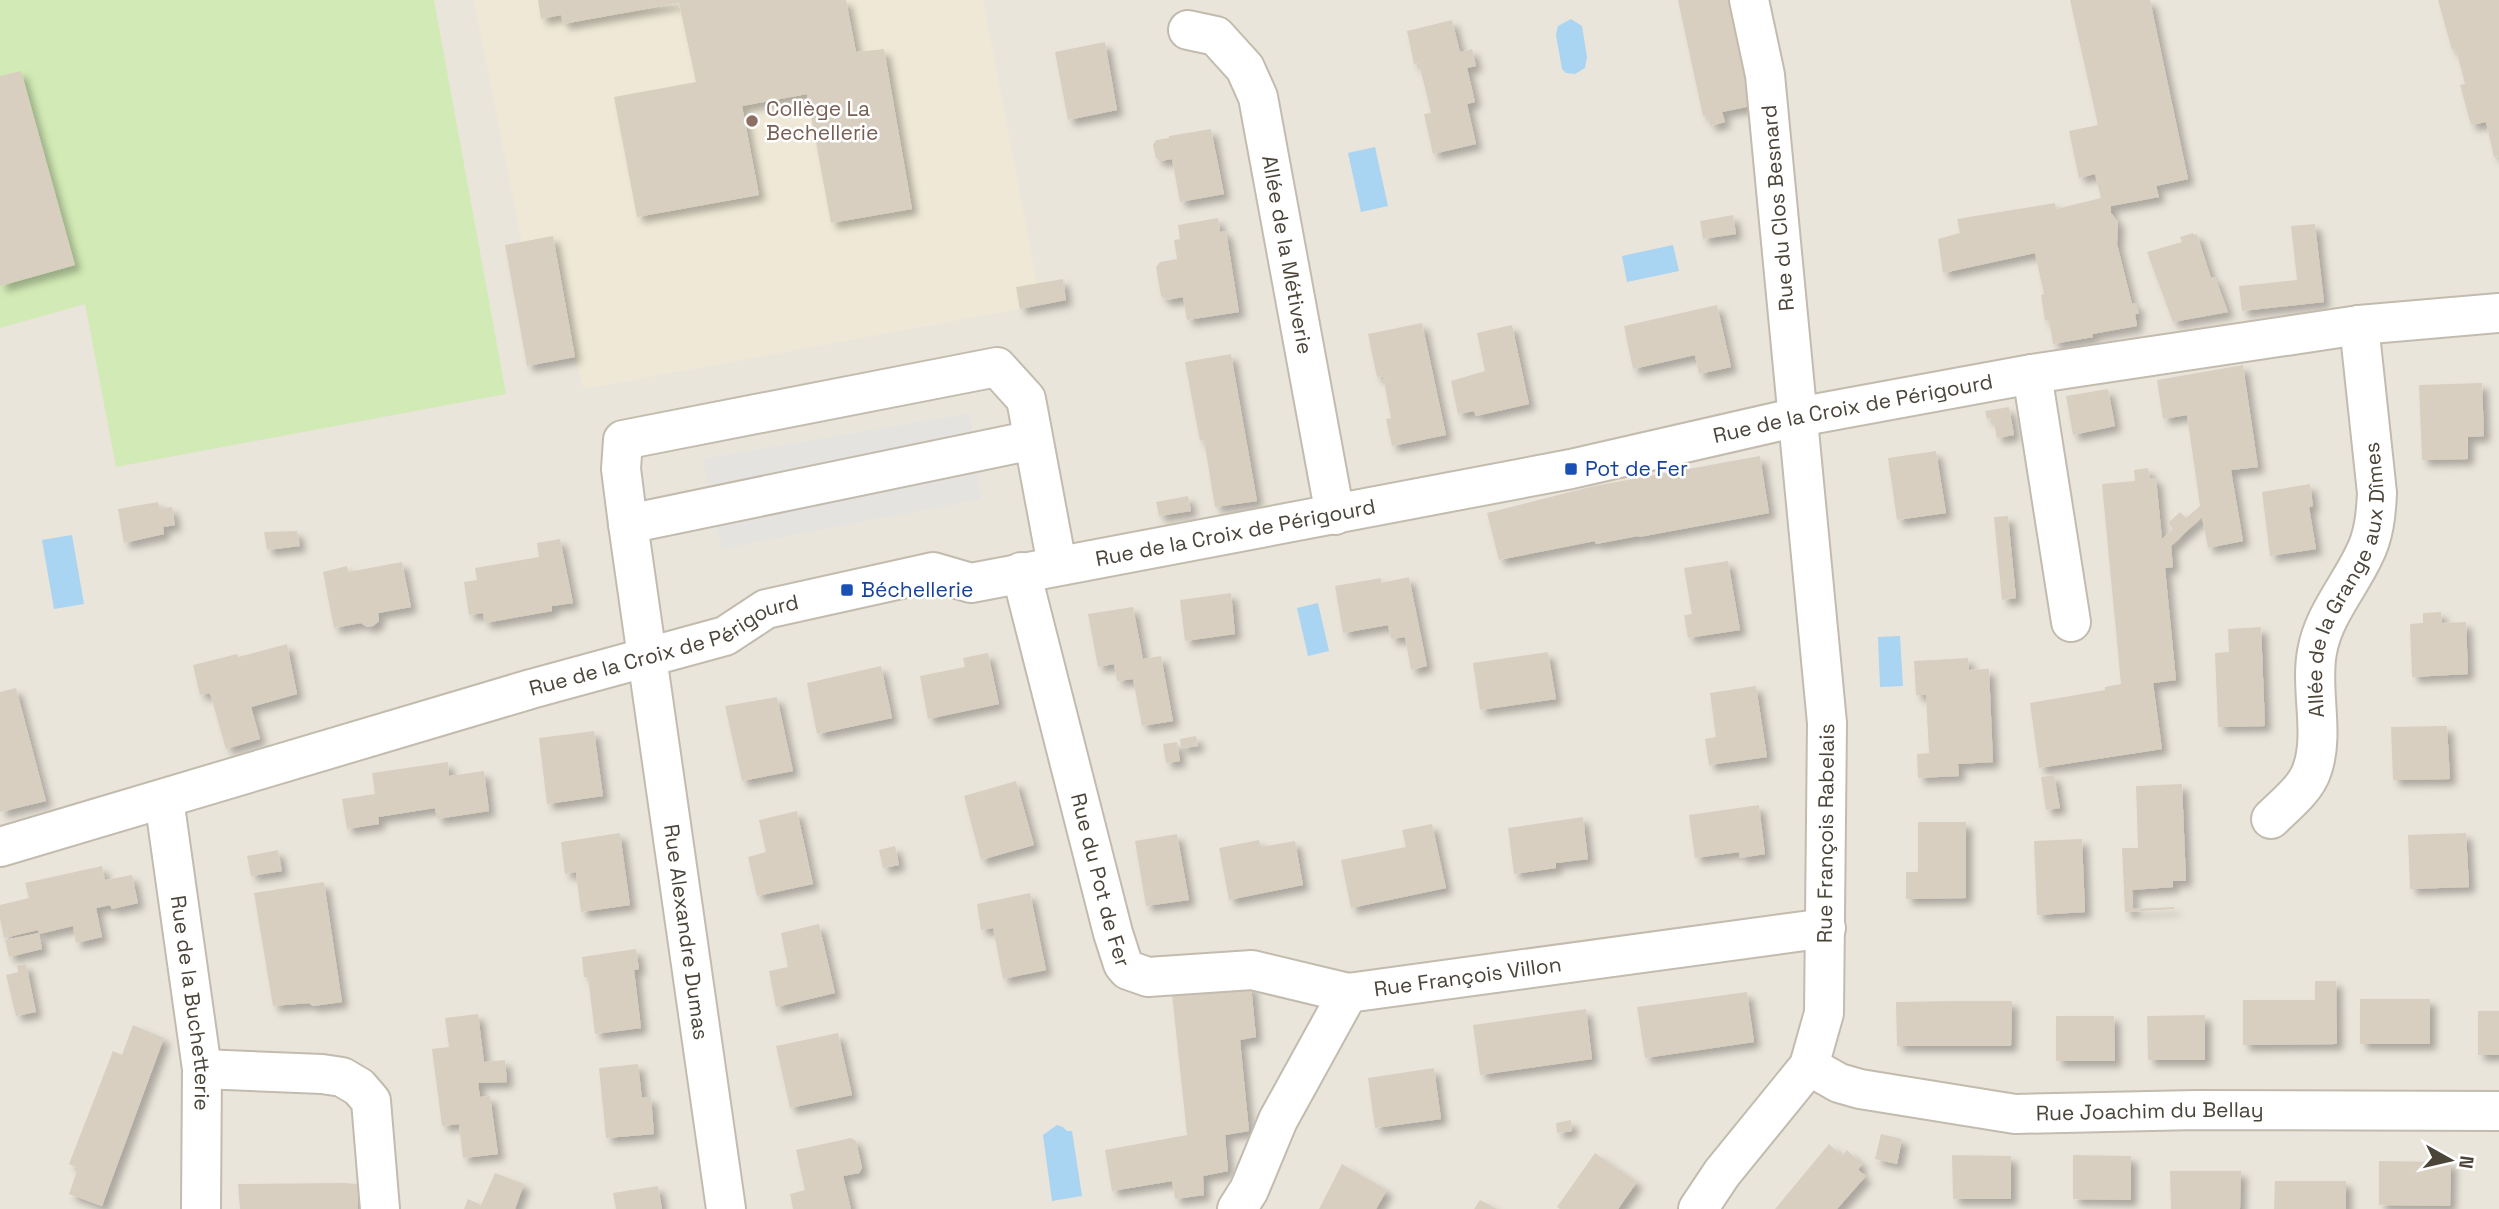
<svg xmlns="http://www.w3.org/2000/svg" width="2499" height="1209" font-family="'Space Grotesk',sans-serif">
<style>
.residential{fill:#eae5da}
.education{fill:#efe8d6}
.green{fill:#d2eab5}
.parking{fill:#e5e3e0}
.water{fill:#a9d4f2}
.building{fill:#d8cfc1;filter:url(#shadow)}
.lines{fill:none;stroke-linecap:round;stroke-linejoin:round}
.minor-casing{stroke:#c2bbae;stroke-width:42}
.minor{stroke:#fff;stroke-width:38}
.education-dot{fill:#8d6e63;stroke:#fff;stroke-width:2.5}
.transit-dot{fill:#1a4fb4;stroke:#fff;stroke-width:2.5}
.labels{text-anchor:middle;stroke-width:5;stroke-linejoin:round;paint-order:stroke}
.education-label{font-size:21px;fill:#785e54;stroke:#fff;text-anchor:start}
.street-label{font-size:21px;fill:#4b4439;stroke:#fff}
.transit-label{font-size:21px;fill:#164399;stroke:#fff;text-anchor:start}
</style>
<defs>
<filter id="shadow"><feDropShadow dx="6" dy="6" stdDeviation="3.5" flood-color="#0004"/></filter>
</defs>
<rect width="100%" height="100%" fill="#f6f3ec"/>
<!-- residential -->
<rect class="residential" x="0" y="0" width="2499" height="1209"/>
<!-- education -->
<polygon class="education" points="474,0 983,0 1037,284 1016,287 1020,309 584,389 575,357 527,366 505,245 522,242"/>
<!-- green -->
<polygon class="green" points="0,0 434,0 506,394 116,467 85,304 0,328"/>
<!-- parking -->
<polygon class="parking" points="970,413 981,499 721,549 703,459"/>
<!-- water -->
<g class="water">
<polygon points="1571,19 1582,26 1587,57 1585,68 1575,74 1566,73 1562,69 1556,35 1558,26"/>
<polygon points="1375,147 1388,206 1361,212 1348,153"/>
<polygon points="1673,245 1679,271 1627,282 1622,256"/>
<polygon points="72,535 84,604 54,609 42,540"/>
<polygon points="1318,603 1329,651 1308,656 1297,608"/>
<polygon points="1900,636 1903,686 1880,687 1878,637"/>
<polygon points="1057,1125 1063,1127 1067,1131 1072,1131 1082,1196 1052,1201 1043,1135"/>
</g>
<!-- building -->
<g class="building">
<polygon points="538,0 846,0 856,52 884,49 912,209 831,223 807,94 742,106 759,195 637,217 614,97 696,82 679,3 563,24 561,15 541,19"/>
<polygon points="1678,0 1730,0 1751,106 1722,112 1725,122 1710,126 1708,115 1703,116"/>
<polygon points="2070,0 2150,0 2188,179 2156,186 2159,197 2111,206 2111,213 2118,222 2117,244 2132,304 2136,303 2139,314 2135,314 2137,326 2092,334 2093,337 2053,344 2049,320 2045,321 2041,295 2044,294 2035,253 1943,273 1938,239 1960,233 1957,219 2055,203 2056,209 2101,198 2095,174 2079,178 2069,131 2098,125"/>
<polygon points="2438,0 2499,0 2499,156 2494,157 2486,122 2471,125 2460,85 2465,84 2456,49 2452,50"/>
<polygon points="1452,20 1460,52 1472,49 1476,66 1467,68 1475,102 1467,104 1476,144 1433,154 1424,114 1431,113 1419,63 1414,64 1407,31"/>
<polygon points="1105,42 1117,110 1068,120 1055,52"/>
<polygon points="21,71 75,265 0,286 0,76"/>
<polygon points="1211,129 1224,194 1180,202 1172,159 1160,161 1156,158 1153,145 1156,140 1169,138 1169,136"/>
<polygon points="1733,215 1736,234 1703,239 1700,221"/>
<polygon points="1218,218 1220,232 1226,231 1239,312 1187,320 1183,297 1167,300 1161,296 1156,267 1160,262 1177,259 1174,240 1180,239 1178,225"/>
<polygon points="2315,224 2324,302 2242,311 2239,286 2297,280 2291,226"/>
<polygon points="2193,233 2194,235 2197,234 2211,278 2215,277 2228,312 2173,322 2147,252 2182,242 2180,237"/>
<polygon points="553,236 575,357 527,366 505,245"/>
<polygon points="1063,279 1066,300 1020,309 1016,287"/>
<polygon points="1717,305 1731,367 1699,374 1695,355 1633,369 1624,326"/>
<polygon points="1422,323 1446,435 1392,446 1386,419 1391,418 1383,376 1377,377 1368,334"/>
<polygon points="1512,325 1529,404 1476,416 1474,411 1458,414 1451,381 1485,371 1477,333"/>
<polygon points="1231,354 1257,501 1215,507 1204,440 1200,441 1185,362"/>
<polygon points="2243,365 2258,467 2231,470 2243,541 2208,548 2202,517 2171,546 2173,567 2165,568 2176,680 2153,683 2162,749 2039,768 2030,703 2105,690 2105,687 2121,684 2102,484 2135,481 2134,470 2148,468 2150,478 2156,478 2162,539 2173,529 2168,523 2180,512 2186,518 2200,506 2187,415 2163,419 2157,380"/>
<polygon points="2482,383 2484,436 2468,437 2468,459 2422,460 2419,385"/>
<polygon points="2108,389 2115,426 2073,435 2066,396"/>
<polygon points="2009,407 2014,435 1997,438 1993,418 1987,419 1985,411"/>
<polygon points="1936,451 1946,513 1897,520 1888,458"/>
<polygon points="1760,456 1769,513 1639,537 1638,536 1596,544 1595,541 1499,560 1487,513 1594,486"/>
<polygon points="2310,484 2313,506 2309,507 2316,549 2270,556 2262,492"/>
<polygon points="1188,496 1191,511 1159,516 1156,502"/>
<polygon points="158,502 160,509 172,507 175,525 163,527 164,534 124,543 118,509"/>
<polygon points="2008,516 2016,598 2002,600 1994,517"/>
<polygon points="297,531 300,546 267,550 264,532"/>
<polygon points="560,539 573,603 552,606 552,611 485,623 483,613 469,615 464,582 477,580 475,568 539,557 537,543"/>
<polygon points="1728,561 1740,630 1688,638 1684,615 1692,614 1684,568"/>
<polygon points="402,562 411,607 378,613 379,621 373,626 367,627 361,623 334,628 323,572 347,566 348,572"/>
<polygon points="1409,577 1427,666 1411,670 1405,637 1391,639 1388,625 1343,633 1335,586 1381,578 1381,583"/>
<polygon points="1231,593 1235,634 1185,641 1180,600"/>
<polygon points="1133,607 1143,659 1161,656 1173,721 1142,726 1133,679 1117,681 1114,664 1098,667 1088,614"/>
<polygon points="2441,612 2442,623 2466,622 2468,674 2412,677 2410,624 2423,623 2423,613"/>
<polygon points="2261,627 2265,726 2218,727 2215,653 2229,652 2228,629"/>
<polygon points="287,644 297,694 251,707 260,739 226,749 210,693 200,695 193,665 237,654 238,657"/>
<polygon points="1548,652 1556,699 1480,710 1473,663"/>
<polygon points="988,653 999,704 928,719 920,676 965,667 963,658"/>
<polygon points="1968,658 1969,670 1989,669 1993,762 1958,764 1959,776 1918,778 1917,754 1929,753 1926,695 1916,695 1914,661"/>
<polygon points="881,666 892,718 817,734 807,683"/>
<polygon points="1756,686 1767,757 1709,765 1705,739 1716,737 1710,693"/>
<polygon points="16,688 46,801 0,812 0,692"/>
<polygon points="777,697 793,771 742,781 725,706"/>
<polygon points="2447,726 2450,779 2393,780 2391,727"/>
<polygon points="594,731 603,796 547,804 539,738"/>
<polygon points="1196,736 1198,746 1181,748 1180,739"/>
<polygon points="1177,742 1180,761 1166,763 1163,744"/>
<polygon points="448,762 449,776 484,771 489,811 437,819 435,808 378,817 379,824 347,829 342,799 375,794 372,773"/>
<polygon points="2054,775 2060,808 2046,810 2041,777"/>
<polygon points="1016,781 1034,845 981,860 964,796"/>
<polygon points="2182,784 2186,881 2173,881 2173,887 2132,890 2133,909 2174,907 2174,909 2125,912 2122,848 2138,848 2136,786"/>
<polygon points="1759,805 1765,854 1740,858 1739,852 1695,858 1689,815"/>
<polygon points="797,811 813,884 757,896 748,857 766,852 759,820"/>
<polygon points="1583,817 1588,859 1556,863 1556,868 1514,874 1508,828"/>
<polygon points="1918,822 1966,822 1966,898 1906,899 1906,872 1918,872"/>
<polygon points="1432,824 1446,888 1351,908 1341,860 1406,847 1402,830"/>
<polygon points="620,833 630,905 581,912 576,872 565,874 561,842"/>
<polygon points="2466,833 2469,887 2410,889 2408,835"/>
<polygon points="1177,834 1189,900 1146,906 1135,841"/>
<polygon points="2082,839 2085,912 2037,915 2034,841"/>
<polygon points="1259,840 1261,847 1295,841 1303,885 1229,900 1219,848"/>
<polygon points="895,846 899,865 883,868 879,850"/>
<polygon points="278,850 282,871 251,876 247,856"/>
<polygon points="102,866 105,880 132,875 138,903 112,909 110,905 96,908 102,937 76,943 73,926 39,934 42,949 9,957 5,940 39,933 38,930 4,938 0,919 0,905 29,898 25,883"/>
<polygon points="324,882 342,1002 313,1006 309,1003 273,1006 254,893"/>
<polygon points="1030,893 1046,970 1003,979 993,928 981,930 977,904"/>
<polygon points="819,924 835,993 776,1007 769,971 788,967 781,933"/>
<polygon points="636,949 639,969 634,970 641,1028 595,1034 588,977 584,977 582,957"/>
<polygon points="26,964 36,1012 16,1016 6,975 18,972 17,965"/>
<polygon points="2315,981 2336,981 2337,1044 2243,1045 2243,1000 2315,1000"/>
<polygon points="1251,985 1256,1037 1240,1040 1249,1131 1225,1135 1228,1171 1203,1176 1204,1195 1175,1199 1172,1181 1112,1191 1105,1150 1187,1135 1172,994"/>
<polygon points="1747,992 1754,1042 1645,1058 1637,1007"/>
<rect x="2360" y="999" width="70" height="45"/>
<polygon points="1954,1001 2012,1001 2011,1046 1897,1046 1896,1002"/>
<polygon points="1586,1009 1592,1059 1480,1075 1473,1025"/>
<rect x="2478" y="1011" width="21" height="44"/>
<polygon points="478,1014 484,1062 505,1060 507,1082 478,1083 480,1097 490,1096 498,1154 463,1158 459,1124 442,1126 432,1049 449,1047 445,1018"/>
<polygon points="2205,1015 2205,1060 2148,1060 2147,1016"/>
<polygon points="2056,1016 2114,1016 2115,1061 2056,1061"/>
<polygon points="133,1025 164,1038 102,1206 69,1194 78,1168 69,1164 113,1051 122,1055"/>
<polygon points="838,1033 852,1095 790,1108 776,1046"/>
<polygon points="638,1064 642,1098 651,1097 654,1134 606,1138 599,1068"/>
<polygon points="1434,1068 1441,1119 1375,1128 1368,1078"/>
<polygon points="1571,1120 1572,1131 1557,1133 1556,1123"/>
<polygon points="1881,1134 1902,1139 1897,1164 1875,1159"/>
<polygon points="851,1138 856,1141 862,1168 859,1173 843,1176 851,1209 793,1209 790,1194 805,1190 796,1150"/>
<polygon points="1829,1144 1842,1156 1847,1150 1862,1164 1858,1170 1866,1176 1837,1209 1775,1209"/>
<polygon points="1595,1153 1637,1182 1618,1209 1560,1209 1557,1207"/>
<polygon points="1952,1155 2011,1156 2011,1199 1953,1199"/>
<polygon points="2073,1155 2131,1156 2131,1200 2073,1199"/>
<polygon points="2379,1161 2451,1162 2450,1206 2379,1205"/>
<polygon points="1342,1164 1387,1190 1376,1209 1319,1209"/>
<polygon points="2170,1171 2241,1171 2240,1209 2171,1209"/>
<polygon points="495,1173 524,1184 515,1209 464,1209 468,1199 481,1205"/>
<polygon points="2275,1181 2346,1181 2346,1209 2274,1209"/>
<polygon points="344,1183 358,1184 358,1209 240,1209 238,1184"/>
<polygon points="658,1186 662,1209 616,1209 613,1193"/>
<polygon points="1480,1200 1497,1209 1474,1209"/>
</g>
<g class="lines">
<!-- minor casing -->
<g class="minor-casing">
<g id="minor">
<path id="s1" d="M1188,30L1216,36L1245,68L1258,97L1335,515"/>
<polyline points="2032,374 2071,622"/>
<polyline points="628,524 1033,440"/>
<path id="s2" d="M1021,572L1113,933L1123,964L1128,970L1148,977L1252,970L1348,993"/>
<path id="s3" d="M164,799L202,1069L201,1209"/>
<path id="s4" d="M2271,819C2285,805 2306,789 2312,770C2325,734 2310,689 2317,652C2323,616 2349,587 2364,555C2374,536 2376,514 2377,493L2359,325"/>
<path id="s5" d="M0,847L531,689L725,636L766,609L933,572L971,583L1571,469L1798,417L2032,374L2359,325L2499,313"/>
<path id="s6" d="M1809,1066L1839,1083L1860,1089L2015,1114L2196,1110L2499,1111"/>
<polyline points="202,1069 322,1074 342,1077 359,1087 371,1101 380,1209"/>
<polyline points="726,1209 628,524 621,469 623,440 997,367 1026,399 1057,565"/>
<path id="s7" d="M1237,1209L1249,1190L1278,1120L1348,993L1826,928"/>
<path id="s8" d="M1698,1209L1722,1173L1809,1066L1824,1013L1827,723L1765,75L1749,0"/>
</g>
</g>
<!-- minor -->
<use href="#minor" class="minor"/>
</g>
<!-- markers -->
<circle class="education-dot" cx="752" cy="121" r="7"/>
<g class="transit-dot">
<rect x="1564" y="462" width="14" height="14" rx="3.5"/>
<rect x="840" y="583" width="14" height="14" rx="3.5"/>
</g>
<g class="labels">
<!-- education labels -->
<g class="education-label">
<text x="766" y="116">Collège La<tspan x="766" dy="24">Bechellerie</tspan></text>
</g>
<!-- street labels -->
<g class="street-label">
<text transform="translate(1778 208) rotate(-95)" y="7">Rue du Clos Besnard</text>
<text dy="7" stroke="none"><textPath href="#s1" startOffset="264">Allée de la Métiverie</textPath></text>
<text dy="7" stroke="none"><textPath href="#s5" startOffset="1914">Rue de la Croix de Périgourd</textPath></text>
<text dy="7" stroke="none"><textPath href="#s5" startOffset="1284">Rue de la Croix de Périgourd</textPath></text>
<text dy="7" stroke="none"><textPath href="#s4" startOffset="262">Allée de la Grange aux Dîmes</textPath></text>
<text dy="7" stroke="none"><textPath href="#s5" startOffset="695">Rue de la Croix de Périgourd</textPath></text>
<text dy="7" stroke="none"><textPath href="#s8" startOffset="416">Rue François Rabelais</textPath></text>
<text dy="7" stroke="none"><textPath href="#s2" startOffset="318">Rue du Pot de Fer</textPath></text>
<text transform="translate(686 932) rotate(82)" y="7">Rue Alexandre Dumas</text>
<text dy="7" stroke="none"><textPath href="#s7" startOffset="364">Rue François Villon</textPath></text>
<text dy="7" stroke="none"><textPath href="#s3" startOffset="206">Rue de la Buchetterie</textPath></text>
<text dy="7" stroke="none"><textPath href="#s6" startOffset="348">Rue Joachim du Bellay</textPath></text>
</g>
<!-- transit labels -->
<g class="transit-label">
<text x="1585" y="476">Pot de Fer</text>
<text x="861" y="597">Béchellerie</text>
</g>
</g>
<!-- north arrow -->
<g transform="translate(2450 1160) rotate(98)" stroke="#ffffff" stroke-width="5" paint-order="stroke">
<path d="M0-5L12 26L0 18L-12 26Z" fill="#4b4439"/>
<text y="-10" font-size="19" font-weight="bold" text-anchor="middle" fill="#4b4439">N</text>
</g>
</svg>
